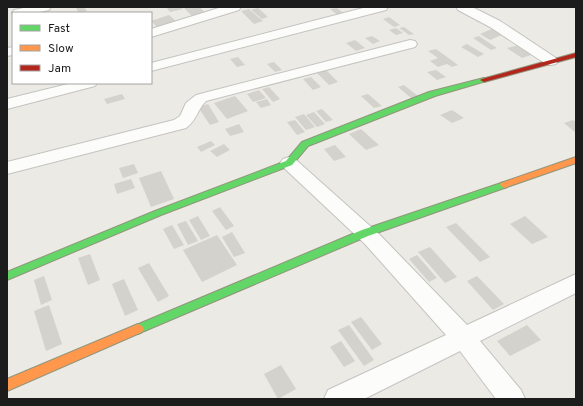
<svg xmlns="http://www.w3.org/2000/svg" width="583" height="406" font-family="Overpass,sans-serif">
<style>
.building{fill:#d4d2cc}
.lines{fill:none;stroke-linecap:round;stroke-linejoin:round}
.street-casing{stroke:#c4c3c0;stroke-width:2}
.fast-casing{stroke:#91957c;stroke-width:2}
.slow-casing{stroke:#91957c;stroke-width:2}
.jam-casing{stroke:#91957c;stroke-width:2}
.street{fill:#fcfcfb;fill-rule:evenodd}
.fast{fill:#63d668;fill-rule:evenodd}
.slow{fill:#ff974d;fill-rule:evenodd}
.jam{fill:#b3261e;fill-rule:evenodd}
</style>
<rect width="100%" height="100%" fill="#eceae4"/>
<!-- building -->
<g class="building">
<polygon points="81,7 84,7 87,11 79,13 76,8"/>
<polygon points="166,7 181,7 183,9 170,12"/>
<polygon points="190,7 200,7 206,14 193,17 184,8"/>
<polygon points="258,8 268,17 262,19 251,10"/>
<polygon points="337,8 345,14 339,16 330,9"/>
<polygon points="249,9 251,11 263,21 254,24 241,11"/>
<polygon points="169,15 178,23 159,29 151,21"/>
<polygon points="389,17 400,25 394,27 383,19"/>
<polygon points="404,27 414,34 409,35 399,28"/>
<polygon points="496,27 506,33 490,40 480,34"/>
<polygon points="396,28 403,33 396,35 389,30"/>
<polygon points="372,36 380,41 373,44 365,38"/>
<polygon points="479,36 497,48 491,50 473,38"/>
<polygon points="355,40 365,48 356,51 346,43"/>
<polygon points="467,44 484,54 478,57 461,47"/>
<polygon points="519,45 534,54 522,58 507,48"/>
<polygon points="436,49 458,65 452,67 447,64 438,67 430,61 438,58 428,51"/>
<polygon points="238,57 245,65 237,67 230,59"/>
<polygon points="274,62 282,70 275,72 267,64"/>
<polygon points="326,70 338,82 329,85 317,73"/>
<polygon points="436,70 446,77 437,80 427,72"/>
<polygon points="311,77 321,87 313,90 303,79"/>
<polygon points="404,85 418,96 411,98 398,87"/>
<polygon points="269,87 280,99 273,102 262,89"/>
<polygon points="259,90 266,98 253,102 247,94"/>
<polygon points="122,94 125,99 107,104 104,99"/>
<polygon points="368,94 382,106 374,108 361,96"/>
<polygon points="235,96 248,111 227,119 214,103"/>
<polygon points="267,99 271,105 261,108 256,102"/>
<polygon points="208,104 219,122 210,125 198,107"/>
<polygon points="322,109 333,120 326,122 316,111"/>
<polygon points="452,110 464,118 452,123 440,115"/>
<polygon points="314,112 325,124 317,127 306,115"/>
<polygon points="304,114 315,127 306,130 295,117"/>
<polygon points="295,120 305,132 297,135 287,122"/>
<polygon points="573,120 576,122 576,133 564,123"/>
<polygon points="239,124 244,132 230,136 225,129"/>
<polygon points="361,129 379,145 366,150 349,134"/>
<polygon points="211,141 215,145 201,152 197,147"/>
<polygon points="224,144 230,150 217,157 210,151"/>
<polygon points="335,145 346,157 334,161 324,149"/>
<polygon points="134,164 138,173 123,178 119,168"/>
<polygon points="161,171 174,199 151,207 139,178"/>
<polygon points="131,179 135,188 117,194 114,184"/>
<polygon points="220,207 234,226 226,230 212,211"/>
<polygon points="198,216 210,236 201,240 189,220"/>
<polygon points="525,216 548,237 532,244 510,224"/>
<polygon points="186,221 198,241 188,245 177,224"/>
<polygon points="456,223 490,257 480,262 446,227"/>
<polygon points="172,225 184,245 174,249 163,229"/>
<polygon points="232,232 245,253 234,257 222,237"/>
<polygon points="217,235 237,265 202,282 183,250"/>
<polygon points="430,247 457,277 445,283 418,252"/>
<polygon points="90,254 100,280 88,285 78,258"/>
<polygon points="417,255 437,278 429,282 409,259"/>
<polygon points="149,263 169,296 158,302 138,268"/>
<polygon points="44,276 52,300 41,305 34,280"/>
<polygon points="477,276 504,304 493,310 467,281"/>
<polygon points="124,279 138,310 125,316 112,284"/>
<polygon points="49,305 62,344 46,351 34,311"/>
<polygon points="361,317 382,344 372,350 351,322"/>
<polygon points="349,325 374,360 364,366 338,330"/>
<polygon points="527,325 541,340 510,356 497,341"/>
<polygon points="341,341 355,361 344,367 330,347"/>
<polygon points="281,365 296,389 278,399 264,374"/>
</g>
<g class="lines">
<!-- street casing -->
<g class="street-casing">
<g id="street">
<polygon points="28,7 51,7 49,10 35,13 13,13 13,15 12,13 14,10"/>
<polygon points="222,7 241,7 239,10 151,37 151,29"/>
<polygon points="367,7 388,7 386,10 151,71 151,63"/>
<polygon points="456,7 472,7 500,21 556,58 558,61 556,64 551,65 546,64 490,27 458,10"/>
<path d="M410,40L415,41L417,44L415,47L206,101C197,110 197,120 186,128L7,174V162L174,120L180,116L186,103L196,95Z"/>
<polygon points="13,47 13,55 7,56 7,48"/>
<polygon points="72,83 97,83 95,86 7,109 7,99"/>
<polygon points="289,157 295,159 379,234 467,325 576,274 576,293 480,341 521,390 525,399 496,399 460,351 364,399 324,399 328,390 446,335 365,244 283,167 280,163 283,159"/>
</g>
</g>
<!-- fast casing -->
<g class="fast-casing">
<g id="fast">
<polygon points="484,78 486,79 486,81 435,96 308,146 292,165 161,215 7,280 7,272 155,211 286,161 302,142 429,92"/>
<polygon points="504,182 507,183 508,185 507,187 368,236 142,332 138,334 134,332 132,329 134,326 362,230"/>
</g>
</g>
<!-- slow casing -->
<g class="slow-casing">
<g id="slow">
<polygon points="576,157 576,163 504,188 500,185 501,183"/>
<polygon points="138,324 142,326 144,329 142,332 7,391 7,379"/>
</g>
</g>
<!-- jam casing -->
<g class="jam-casing">
<polygon id="jam" points="576,53 576,57 484,82 480,80 482,79"/>
</g>
<!-- street -->
<use href="#street" class="street"/>
<!-- fast -->
<use href="#fast" class="fast"/>
<!-- slow -->
<use href="#slow" class="slow"/>
<!-- jam -->
<use href="#jam" class="jam"/>
</g>
<!-- border -->
<rect width="583" height="406" fill="none" stroke="#1c1c1c" stroke-width="16"/>
<!-- legend -->
<rect x="12" y="12" width="140" height="72" fill="#ffffff" stroke="#a4a4a4"/>
<rect x="20" y="25" width="20" height="6" fill="#63d668" stroke="#a4a4a4"/>
<text x="48" y="32" font-size="12" fill="#1c1c1c">Fast</text>
<rect x="20" y="45" width="20" height="6" fill="#ff974d" stroke="#a4a4a4"/>
<text x="48" y="52" font-size="12" fill="#1c1c1c">Slow</text>
<rect x="20" y="65" width="20" height="6" fill="#b3261e" stroke="#a4a4a4"/>
<text x="48" y="72" font-size="12" fill="#1c1c1c">Jam</text>
</svg>
